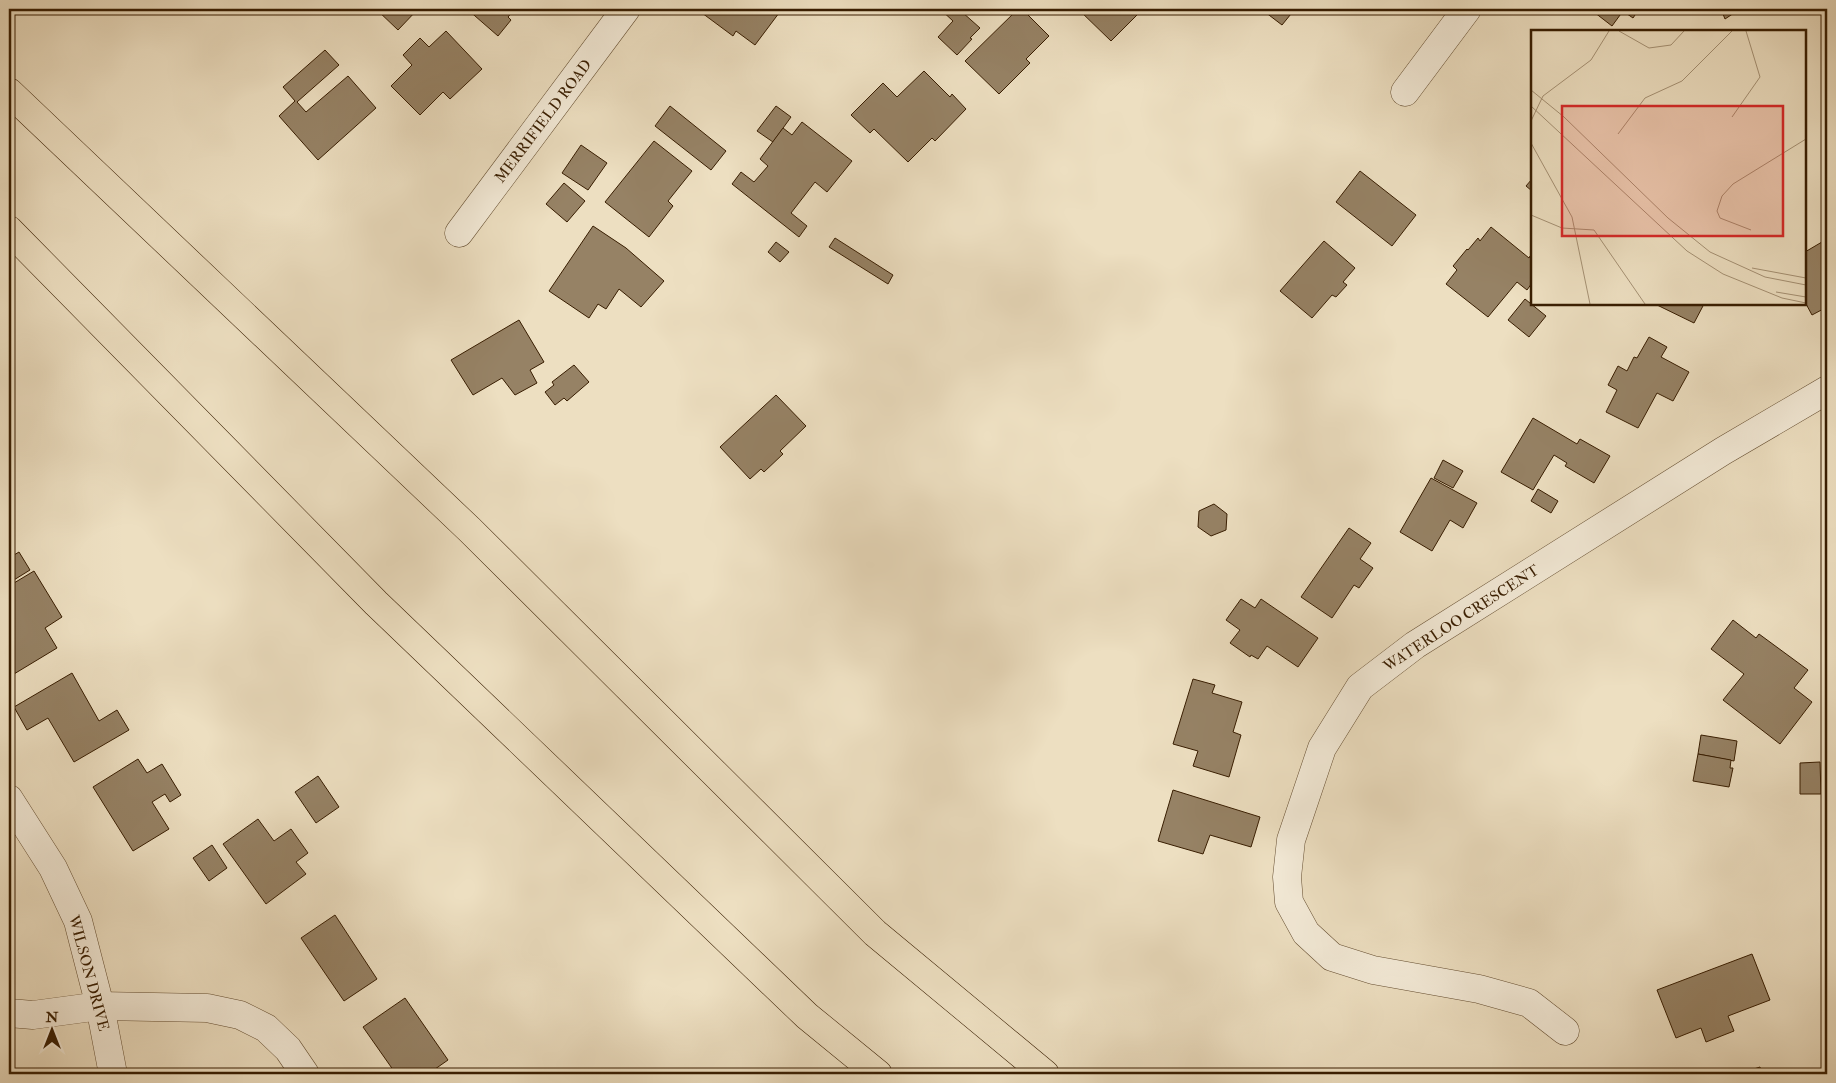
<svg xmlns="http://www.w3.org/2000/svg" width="1836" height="1083" font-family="'IM FELL Double Pica',serif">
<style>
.building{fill:#968265;stroke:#381d01}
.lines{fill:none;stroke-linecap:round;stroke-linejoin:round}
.street-casing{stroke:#654e31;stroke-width:29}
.highway-casing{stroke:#381d01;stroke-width:29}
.street{stroke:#f3ead7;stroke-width:28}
.highway{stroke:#eddfc1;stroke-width:28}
.labels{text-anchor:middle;stroke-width:4;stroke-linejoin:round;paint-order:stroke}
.street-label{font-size:15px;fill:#381d01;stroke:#f3ead7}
.inset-road{fill:none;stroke:#a59174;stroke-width:1}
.view{fill:#d62828;fill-opacity:0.15;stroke:#d62828;stroke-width:2.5}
.inset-edge{fill:none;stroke:#381d01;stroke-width:2.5}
</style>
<rect width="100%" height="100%" fill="#eddfc1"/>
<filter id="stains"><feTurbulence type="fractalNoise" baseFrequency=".004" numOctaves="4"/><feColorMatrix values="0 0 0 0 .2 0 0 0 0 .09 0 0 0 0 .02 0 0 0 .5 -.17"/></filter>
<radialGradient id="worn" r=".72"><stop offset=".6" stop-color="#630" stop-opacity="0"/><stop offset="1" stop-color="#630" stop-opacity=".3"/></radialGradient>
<!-- building -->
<g class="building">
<polygon points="376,9 418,9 398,30"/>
<polygon points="467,9 515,9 508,17 511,20 498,36"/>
<polygon points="705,9 782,9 755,45 736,31 733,36 702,13"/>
<polygon points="940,9 965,9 962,12 980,28 970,38 972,39 957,55 938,37 953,21"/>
<polygon points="1018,9 1022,9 1049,36 1026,59 1030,63 999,94 965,61"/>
<polygon points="1078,9 1139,9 1141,11 1111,41"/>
<polygon points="1268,9 1295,9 1282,25 1265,12"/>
<polygon points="1590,9 1620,9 1623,11 1612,26"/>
<polygon points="1620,9 1639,9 1633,18"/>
<polygon points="1721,9 1740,9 1725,19"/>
<polygon points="446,31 482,69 450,99 443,92 420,115 391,86 412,65 403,55 420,38 429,47"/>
<polygon points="325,50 339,65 297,102 306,112 348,76 376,108 318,160 279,116 295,101 283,87"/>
<polygon points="924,71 950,97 952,94 966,109 935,141 932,138 908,162 874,129 870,133 851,115 883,83 897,97"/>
<polygon points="670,106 726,151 711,170 655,126"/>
<polygon points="776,106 791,117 773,142 757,131"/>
<polygon points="802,122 852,161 827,192 815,182 791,213 807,226 799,237 732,184 741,172 754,182 768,166 760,159 783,128 792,135"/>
<polygon points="654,141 692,171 668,201 673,206 649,237 605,202"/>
<polygon points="581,145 607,163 588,190 562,173"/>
<polygon points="1360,171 1416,215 1392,246 1336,202"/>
<polygon points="1532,179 1532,191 1526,186"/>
<polygon points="564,183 585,201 567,222 546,204"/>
<polygon points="593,226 626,248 664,281 641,307 619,289 606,309 598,304 589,318 549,291"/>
<polygon points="1491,227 1529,258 1530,256 1532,258 1532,283 1527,290 1517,282 1488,317 1446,284 1457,270 1453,266 1467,249 1468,250 1478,238 1480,241"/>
<polygon points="835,238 893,275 888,284 829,247"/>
<polygon points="1827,239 1827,307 1812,315 1805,302 1805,252"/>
<polygon points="1324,241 1355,268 1343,282 1347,285 1336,297 1332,295 1312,318 1280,291"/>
<polygon points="776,242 789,252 780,262 768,252"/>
<polygon points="1525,299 1546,316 1529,337 1508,320"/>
<polygon points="1655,304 1704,304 1694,323"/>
<polygon points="519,320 544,362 530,370 537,383 515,395 502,378 473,395 451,360"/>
<polygon points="1649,337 1667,347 1661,357 1689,372 1673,401 1657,393 1638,428 1606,412 1617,390 1608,385 1618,366 1627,371 1634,357 1637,358"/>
<polygon points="574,365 589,382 567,401 564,398 555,405 545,392 554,385 552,382"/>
<polygon points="776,395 806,426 780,451 783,454 764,472 761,469 750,479 720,447"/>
<polygon points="1533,418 1577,444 1580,439 1610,456 1594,483 1565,466 1567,463 1554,455 1533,490 1501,472"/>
<polygon points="1443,460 1463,471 1453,488 1434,478"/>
<polygon points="1431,478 1477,503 1463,528 1450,520 1432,551 1400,532"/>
<polygon points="1538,489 1558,501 1551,513 1531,501"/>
<polygon points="1214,504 1227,514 1226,530 1211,536 1198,527 1199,511"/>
<polygon points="1349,528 1371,543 1360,559 1373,568 1359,588 1354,585 1332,618 1301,597"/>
<polygon points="19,552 30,570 9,583 9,558"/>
<polygon points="34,571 62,617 45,628 57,648 9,677 9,586"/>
<polygon points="1241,599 1255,608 1261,599 1318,638 1298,667 1267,646 1258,659 1251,655 1250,657 1230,643 1240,630 1226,620"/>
<polygon points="1733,620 1756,638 1759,634 1808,670 1794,688 1812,702 1780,744 1723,700 1744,674 1711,649"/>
<polygon points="72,673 99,721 117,710 129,730 74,762 48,718 27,730 14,707"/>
<polygon points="1193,679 1215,685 1212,693 1242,702 1233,732 1241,735 1229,777 1193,766 1198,751 1173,744"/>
<polygon points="1701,735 1737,741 1734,761 1698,754"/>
<polygon points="1698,754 1731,760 1730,768 1733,768 1729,787 1693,781"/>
<polygon points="138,759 147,773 162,764 181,795 170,802 165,794 152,802 169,829 133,851 93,787"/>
<polygon points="1820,762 1821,794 1800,794 1800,763"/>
<polygon points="318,776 339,807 316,823 295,792"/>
<polygon points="1173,790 1260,817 1251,847 1210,835 1203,854 1158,841"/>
<polygon points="258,819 274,841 291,829 308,853 296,862 306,874 266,904 223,844"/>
<polygon points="212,845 227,868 209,881 193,858"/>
<polygon points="335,915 377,979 344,1001 301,938"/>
<polygon points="1752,954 1770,1000 1728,1016 1734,1031 1706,1042 1701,1028 1676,1038 1657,990"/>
<polygon points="405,998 448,1060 428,1074 396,1074 363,1027"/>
<polygon points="1760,1067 1762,1074 1738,1074"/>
</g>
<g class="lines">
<!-- street casing -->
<g class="street-casing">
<g id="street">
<polyline points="1405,92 1467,9"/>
<polyline points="459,233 626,9"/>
<polyline points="9,799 53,868 78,921 100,1006 113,1074"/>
<polyline points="9,1013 33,1015 100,1006 207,1008 240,1015 266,1028 288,1049 305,1074"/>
<polyline points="1565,1031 1529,1003 1479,989 1373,970 1332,957 1306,933 1289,902 1287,877 1291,840 1322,748 1360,687 1415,645 1723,451 1827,390"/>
</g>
</g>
<!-- highway casing -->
<g class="highway-casing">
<g id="highway">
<polyline points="9,92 470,530 875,933 1045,1074"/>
<polyline points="9,230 376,603 807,1016 878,1074"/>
</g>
</g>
<!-- street -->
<use href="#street" class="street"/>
<!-- highway -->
<use href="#highway" class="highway"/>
</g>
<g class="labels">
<!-- street labels -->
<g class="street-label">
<text transform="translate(543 121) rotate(-53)" y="5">MERRIFIELD ROAD</text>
<text transform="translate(1461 618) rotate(-33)" y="5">WATERLOO CRESCENT</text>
<text transform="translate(89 973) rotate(75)" y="5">WILSON DRIVE</text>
</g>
</g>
<!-- overview -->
<g transform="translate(1531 30)">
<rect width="275" height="275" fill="#eddfc1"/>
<path class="inset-road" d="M88,1L118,18L140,15L153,1M0,60L33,87L137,188L179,222L234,247L275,255M0,76L156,221L192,244L251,268L275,273M201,87L229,47L215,1M0,91L12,66L60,30L78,1M87,104L114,68L151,51L201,1M0,113L41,187L59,274M0,185L31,198L63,200L114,274M220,200L189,188L186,181L191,166L202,154L275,109M221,238L275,248M245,262L275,267"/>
<path class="view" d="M31,76H252V206H31Z"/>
<rect width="275" height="275" class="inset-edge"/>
</g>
<!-- margin -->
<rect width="1836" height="1083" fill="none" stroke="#eddfc1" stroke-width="30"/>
<rect x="10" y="10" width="1816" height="1063" fill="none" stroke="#381d01" stroke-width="2.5"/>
<rect x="15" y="15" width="1806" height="1053" fill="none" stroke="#381d01"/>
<!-- north arrow -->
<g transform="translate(52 1030)" stroke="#f3ead7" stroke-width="4" paint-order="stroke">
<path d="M0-4L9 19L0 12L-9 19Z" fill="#381d01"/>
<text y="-8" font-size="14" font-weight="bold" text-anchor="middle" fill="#381d01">N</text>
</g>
<rect width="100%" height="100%" filter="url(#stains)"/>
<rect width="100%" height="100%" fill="url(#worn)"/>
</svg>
